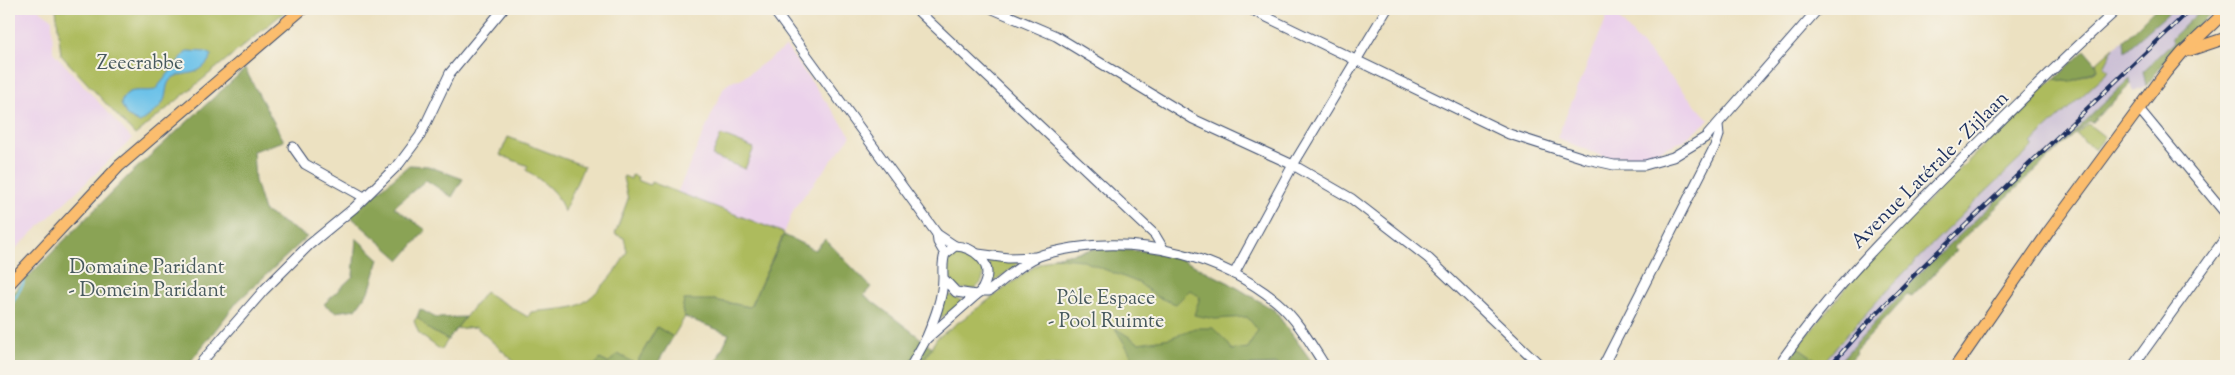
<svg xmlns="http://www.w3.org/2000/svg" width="2235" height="375" font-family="'Sorts Mill Goudy',serif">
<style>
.built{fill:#ebd1eb}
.industrial{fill:#cbbfd5}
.green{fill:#adbb5d;stroke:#64755e}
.forest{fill:#8aa354;stroke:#526959}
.water{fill:#6dc2e9;stroke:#4478a4}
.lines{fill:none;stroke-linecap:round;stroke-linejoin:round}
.stream{stroke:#6dc2e9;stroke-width:2.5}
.minor-casing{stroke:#3a4a6d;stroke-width:11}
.major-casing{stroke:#3a4a6d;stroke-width:13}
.minor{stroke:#fff;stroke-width:9}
.major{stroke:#fbbd6e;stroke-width:11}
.rail-casing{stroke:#1b2f5e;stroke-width:4.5}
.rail{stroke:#f7f3e8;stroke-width:2.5;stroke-dasharray:8;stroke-linecap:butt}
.labels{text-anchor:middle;stroke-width:4;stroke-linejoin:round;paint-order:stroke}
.park-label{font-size:20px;fill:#47595e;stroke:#f7f3e8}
.street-label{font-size:20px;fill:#1b2f5e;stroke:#f7f3e8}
</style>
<rect width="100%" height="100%" fill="#f7f3e8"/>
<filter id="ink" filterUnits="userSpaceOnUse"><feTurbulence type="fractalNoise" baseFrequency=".02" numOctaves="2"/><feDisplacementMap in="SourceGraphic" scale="10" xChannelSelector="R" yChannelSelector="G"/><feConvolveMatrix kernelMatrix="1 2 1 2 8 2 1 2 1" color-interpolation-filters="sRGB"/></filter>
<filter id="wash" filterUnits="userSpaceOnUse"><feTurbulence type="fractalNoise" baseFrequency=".0096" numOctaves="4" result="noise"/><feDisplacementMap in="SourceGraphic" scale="20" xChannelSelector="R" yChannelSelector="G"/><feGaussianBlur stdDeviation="1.12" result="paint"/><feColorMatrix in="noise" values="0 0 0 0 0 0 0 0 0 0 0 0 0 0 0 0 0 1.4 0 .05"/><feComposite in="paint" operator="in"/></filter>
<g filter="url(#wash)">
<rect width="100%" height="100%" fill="#ece1c1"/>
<!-- built -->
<g class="built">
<polygon points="17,9 38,9 52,19 53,52 132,139 9,255 9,12"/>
<polygon points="1610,9 1709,120 1683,141 1645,156 1604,157 1557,138"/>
<polygon points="786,47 851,136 795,207 784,233 677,193 724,87 732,81 740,80"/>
</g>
<!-- industrial -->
<polygon class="industrial" points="2173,9 2202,9 2171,39 2174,42 2143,71 2146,86 2133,91 2130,78 2047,157 2044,154 1922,271 1835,366 1820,366 1856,322 1910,264 2034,146 2031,143 2109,71 2104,67 2114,47 2124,40 2125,50"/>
<!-- green -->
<g class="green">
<polygon points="56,9 288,9 135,135 61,55"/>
<path d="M2114,47L2104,67L2109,71L2031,143L2034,146C1960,216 1887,285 1822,364L1798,347L1872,256L2045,85L2055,79L2070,82L2098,70L2096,63Z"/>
<polygon points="2088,124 2105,137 2095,150 2076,134"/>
<polygon points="721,135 754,148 745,169 712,156"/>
<path d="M508,137L584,166L564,212C559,192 543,182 526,170L528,166L500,155Z"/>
<path d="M632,175L638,177L637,180L650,185L651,182L784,233L750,307L714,300L682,310L685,317L673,337L657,327L636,364L519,366L476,327L456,329L485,292L528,317L531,312C545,310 561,310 574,307C591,303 621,267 627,251L624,238L615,234L628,199L623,178L624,176L631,179Z"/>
<polygon points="1094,249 1183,260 1229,283 1274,310 1315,366 920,366 937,338 1035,266 1054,257"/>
<path d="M954,252C973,253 997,274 974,289H958L949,277L948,259Z"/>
<polygon points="987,259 1020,262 988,287 991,271"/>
<polygon points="946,293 964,302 939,320 939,319"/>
<polygon points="417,317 430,330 448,340 441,350 419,334 414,321"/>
</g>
<!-- forest -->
<g class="forest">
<polygon points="2155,9 2173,9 2125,51 2124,40"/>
<polygon points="2202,9 2216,9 2173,51 2146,86 2143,71 2174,42 2171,39"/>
<polygon points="2085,50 2096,63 2098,69 2070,82 2055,79"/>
<polygon points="245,69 284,141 253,151 255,181 264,211 307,237 238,301 187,366 9,366 9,296 129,175"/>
<polygon points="2130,78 2131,84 2091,123 2089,121 2073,135 1954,247 1957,250 1952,255 1912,297 1907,295 1855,351 1857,353 1845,366 1835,366 1922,271 2044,154 2048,157"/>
<polygon points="409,165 428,166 463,179 452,197 426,180 394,207 426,230 400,260 350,216"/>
<polygon points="784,235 815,250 825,239 871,287 864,295 932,347 920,366 714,366 729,334 685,317 682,310 684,300 714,300 750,307"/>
<polygon points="356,238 379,259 370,289 356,309 335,312 324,304 353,276"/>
<polygon points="1094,249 1147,251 1183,260 1229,283 1274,310 1315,366 1280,366 1278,364 1235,366 1138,366 1115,328 1139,343 1170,338 1195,328 1213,328 1227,342 1232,350 1248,348 1258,330 1247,317 1215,319 1194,315 1200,297 1190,290 1176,304 1157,297 1139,283 1081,260 1054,257"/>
<polygon points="420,309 436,318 465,317 448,340 430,330 417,317"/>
<polygon points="657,327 673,337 656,366 594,366 600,359 608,363 618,354 636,364"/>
<polygon points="1798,347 1822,364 1820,366 1785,366"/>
</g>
<!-- water -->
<path class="water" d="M187,51L206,52L212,55C199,81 181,69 170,80C165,86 167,96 163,102C158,111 147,117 140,123L127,116L121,104C125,85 142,93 155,90Z"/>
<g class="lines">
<!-- stream -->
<polyline class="stream" points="9,309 23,284 24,277"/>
</g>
</g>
<g filter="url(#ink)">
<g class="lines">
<!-- minor casing -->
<g class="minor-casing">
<g id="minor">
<polyline points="773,9 937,234 955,246"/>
<polyline points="916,9 1155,235 1164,250"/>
<polyline points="993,9 1056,36 1193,119 1293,165 1352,199 1428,258 1541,366"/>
<polyline points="1250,9 1509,134 1587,159 1614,165 1645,165 1673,157 1706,137 1818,9"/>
<polyline points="2140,110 2226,214"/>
<polyline points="293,147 305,164 364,197"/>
<polyline points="937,234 938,242 945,254"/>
<polyline points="978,254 1008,258 1036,257"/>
<polyline points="1234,274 1293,165 1387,9"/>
<path d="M981,291H989C1005,280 1021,263 1039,256C1050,252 1061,250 1073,248C1143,237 1221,256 1277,302C1297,319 1311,344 1325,366"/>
<path d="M926,339C934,320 943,298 943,277C943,269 942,262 945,254L955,246C974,247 993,262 985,283C983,288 982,292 976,295L956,292L943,278"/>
<polyline points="198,366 264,290 309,245 354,208 399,164 420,136 450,73 503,9"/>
<polyline points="911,366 926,339 976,295"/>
<polyline points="1603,366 1716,144 1719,135 1718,125"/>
<path d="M1778,366C1832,288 1895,226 1962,159C2013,109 2064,57 2118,9"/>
<polyline points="2133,366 2226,237"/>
</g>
</g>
<!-- major casing -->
<g class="major-casing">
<g id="major">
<polyline points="2190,50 2226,38"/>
<polyline points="9,284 119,166 302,9"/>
<polyline points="1956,366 2049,231 2166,72 2182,53 2226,11"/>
</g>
</g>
<!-- minor -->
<use href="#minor" class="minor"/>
<!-- major -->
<use href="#major" class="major"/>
<!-- rail casing -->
<g class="rail-casing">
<polyline id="rail" points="1830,366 1872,318 1918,271 2191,9"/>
</g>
<!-- rail -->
<use href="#rail" class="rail"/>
</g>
</g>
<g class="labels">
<!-- park labels -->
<g class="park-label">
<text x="140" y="69">Zeecrabbe</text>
<text x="147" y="273">Domaine Paridant<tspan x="147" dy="23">- Domein Paridant</tspan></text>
<text x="1106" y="304">Pôle Espace<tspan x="1106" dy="23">- Pool Ruimte</tspan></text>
</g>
<!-- street labels -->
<g class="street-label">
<text transform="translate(1929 169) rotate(-45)" y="7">Avenue Latérale - Zijlaan</text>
</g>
</g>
<!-- margin -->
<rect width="2235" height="375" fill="none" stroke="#f7f3e8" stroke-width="30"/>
</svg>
